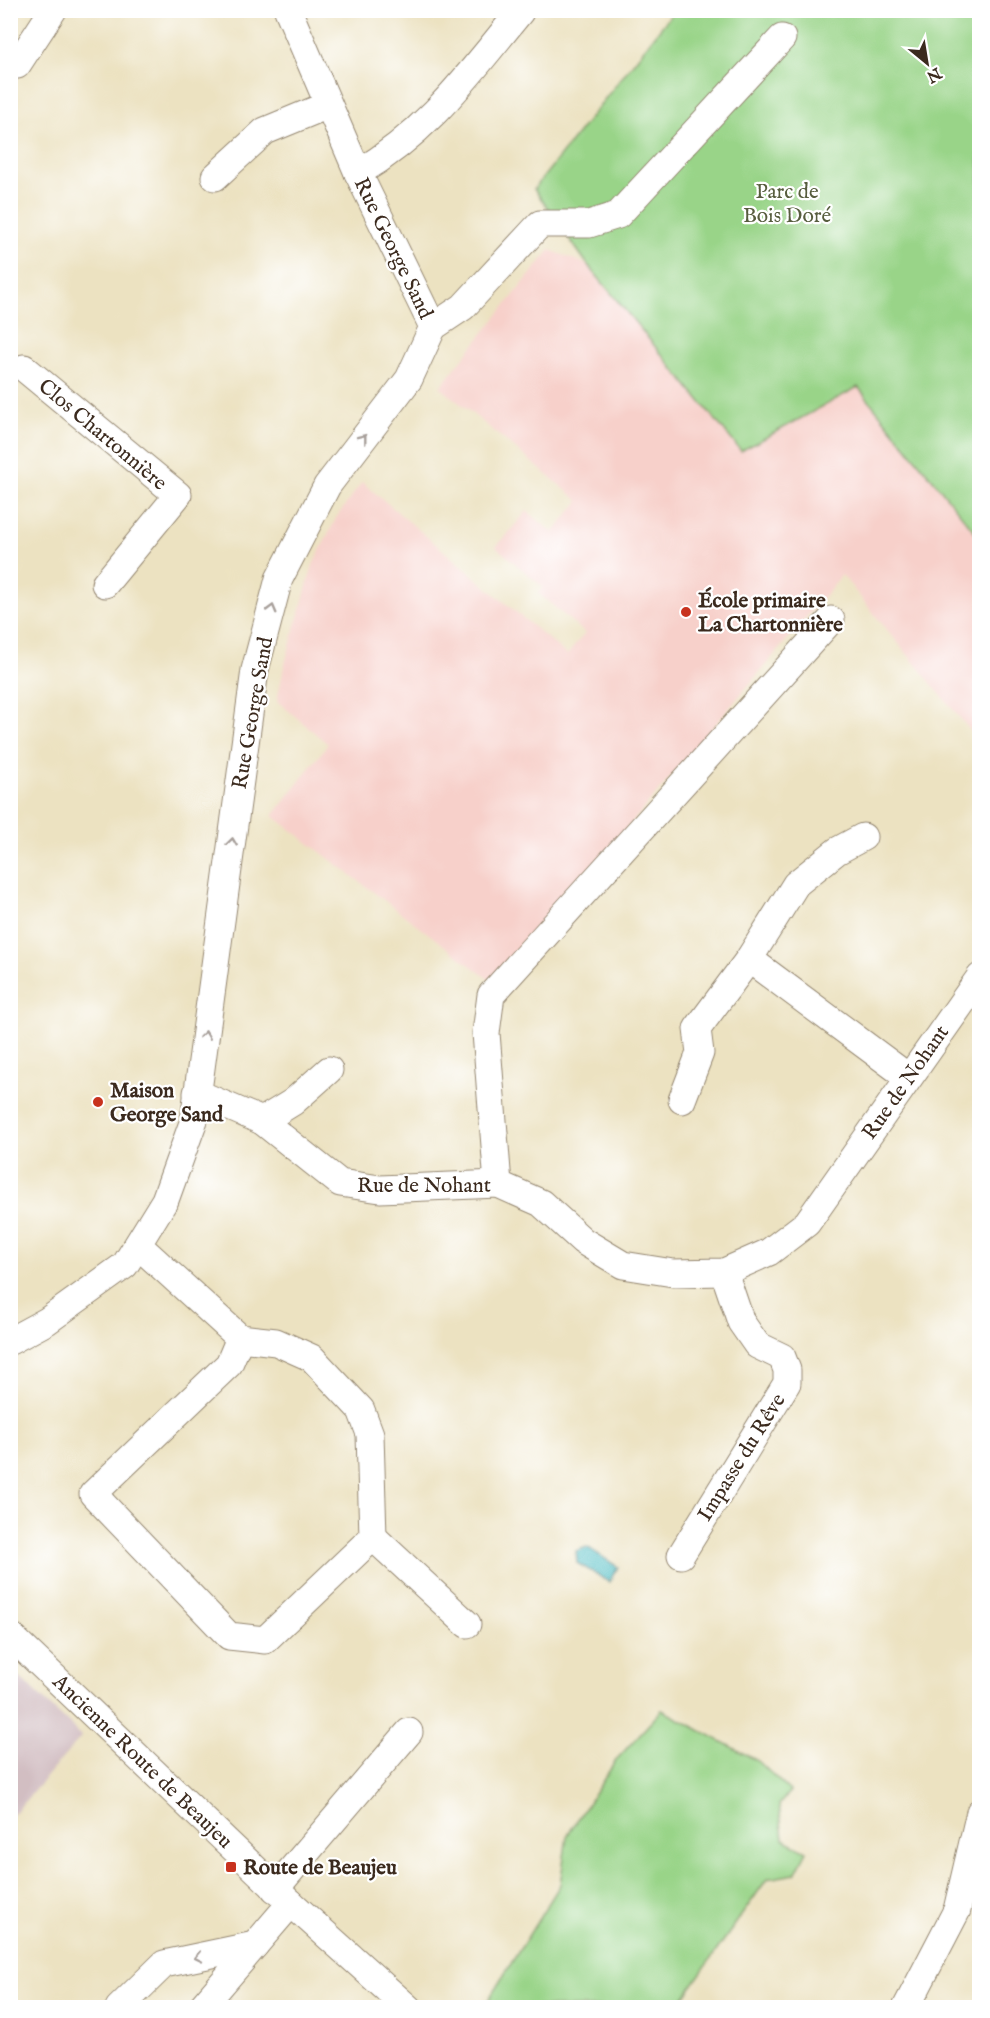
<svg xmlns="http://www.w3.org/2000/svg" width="990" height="2018" font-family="'IM FELL English',serif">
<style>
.built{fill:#f7d0ca}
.industrial{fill:#d2bec2}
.green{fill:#99d488;stroke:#6a7f53;stroke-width:1.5}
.water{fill:#4fbdc3;stroke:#457470;stroke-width:1.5}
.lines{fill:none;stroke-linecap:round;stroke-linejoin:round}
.minor-casing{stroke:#948670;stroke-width:29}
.minor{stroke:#fff;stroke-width:27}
.oneway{stroke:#a79f9a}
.poi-dot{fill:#c8321e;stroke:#fff;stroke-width:2}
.labels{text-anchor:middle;stroke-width:4.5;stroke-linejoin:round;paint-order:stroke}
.park-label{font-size:21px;fill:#575d3e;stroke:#fff}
.street-label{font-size:21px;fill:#3b2a1e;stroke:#fff}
.poi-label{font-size:21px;font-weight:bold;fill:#3b2a1e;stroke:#fff;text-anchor:start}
</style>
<rect width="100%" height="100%" fill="#fff"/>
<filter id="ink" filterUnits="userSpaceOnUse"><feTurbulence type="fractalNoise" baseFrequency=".0167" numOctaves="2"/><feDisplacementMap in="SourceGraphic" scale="12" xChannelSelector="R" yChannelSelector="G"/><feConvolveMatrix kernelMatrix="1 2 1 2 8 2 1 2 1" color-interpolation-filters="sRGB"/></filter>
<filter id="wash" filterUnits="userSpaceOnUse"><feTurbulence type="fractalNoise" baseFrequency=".008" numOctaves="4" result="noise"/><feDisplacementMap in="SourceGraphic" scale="24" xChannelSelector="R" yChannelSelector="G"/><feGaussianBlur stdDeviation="1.35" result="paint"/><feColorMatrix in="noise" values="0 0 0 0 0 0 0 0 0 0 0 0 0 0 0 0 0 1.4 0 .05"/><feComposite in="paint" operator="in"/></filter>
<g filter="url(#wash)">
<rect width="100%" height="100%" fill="#ece2c1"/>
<!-- built -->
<polygon class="built" points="550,250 588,265 741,451 858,387 979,537 979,741 842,575 495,984 273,816 328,744 277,701 284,667 313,565 336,518 362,482 567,655 585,633 538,593 543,587 496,547 527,511 553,533 579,501 440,387"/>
<!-- industrial -->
<polygon class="industrial" points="11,1669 82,1736 11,1817"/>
<!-- green -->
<g class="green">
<polygon points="674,11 979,11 979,537 858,387 741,451 588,265 534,189"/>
<polygon points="662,1710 758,1761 790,1791 779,1805 783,1839 807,1851 795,1874 767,1879 677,2007 484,2007 560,1885 567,1836 617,1759"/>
</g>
<!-- water -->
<polygon class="water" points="587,1547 618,1567 609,1582 577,1563 576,1551"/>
</g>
<g filter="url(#ink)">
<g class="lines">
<!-- minor casing -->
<g class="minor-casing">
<g id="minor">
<polyline points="288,10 358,173 433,327"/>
<polyline points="17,65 53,10"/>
<path d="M358,173C429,131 468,75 520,12L517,10"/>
<polyline points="215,177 265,131 328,105"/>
<polyline points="433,327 463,307 540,224 589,224 618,215 782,38"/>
<polyline points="24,368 178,495 105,584"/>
<polyline points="749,959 908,1077"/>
<polyline points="197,1093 262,1121 340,1183 380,1189 498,1184 541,1203 583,1241 623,1265 673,1273 724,1272 769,1252 807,1223 980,977"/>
<polyline points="682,1100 700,1053 697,1029 749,959 796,884 837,851 863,837"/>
<polyline points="262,1121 293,1102 329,1070"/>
<polyline points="498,1184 486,1033 491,995 831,620"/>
<polyline points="138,1245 240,1338 276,1342 312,1358 361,1410 370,1434 373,1537 265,1640 229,1636 93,1494 229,1364 240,1338"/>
<polyline points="10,1341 47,1321 125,1265 165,1200 194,1120 255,670 279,579 327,486 409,379 433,327"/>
<polyline points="373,1537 467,1624"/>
<polyline points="681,1555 787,1383 787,1370 782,1357 757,1345 741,1322 724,1272"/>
<polyline points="10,1635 291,1903 408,2008"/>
<polyline points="275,1889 409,1732"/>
<polyline points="119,2008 164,1964 255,1945"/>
<polyline points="201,2008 291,1903"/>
<polyline points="906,2008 957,1910 980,1812"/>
</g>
</g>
<!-- minor -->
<use href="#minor" class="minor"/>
</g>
<!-- one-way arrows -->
<defs><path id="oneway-chevron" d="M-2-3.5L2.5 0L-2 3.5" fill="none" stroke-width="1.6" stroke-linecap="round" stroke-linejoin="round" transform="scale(1.5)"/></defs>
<g class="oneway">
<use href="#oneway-chevron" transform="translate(363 438) rotate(-52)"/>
<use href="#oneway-chevron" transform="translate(272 609) rotate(-75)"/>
<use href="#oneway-chevron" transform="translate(232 842) rotate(-82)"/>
<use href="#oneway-chevron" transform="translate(205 1035) rotate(-82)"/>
<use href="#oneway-chevron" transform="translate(198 1957) rotate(168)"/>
</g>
</g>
<!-- markers -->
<g class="poi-dot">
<circle cx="686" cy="612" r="6"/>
<circle cx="98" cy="1102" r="6"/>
<rect x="225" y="1861" width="12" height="12" rx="3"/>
</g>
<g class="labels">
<!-- park labels -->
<g class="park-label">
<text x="787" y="198">Parc de<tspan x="787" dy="24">Bois Doré</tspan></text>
</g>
<!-- street labels -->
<g class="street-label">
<text transform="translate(394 248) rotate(64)" y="7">Rue George Sand</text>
<text transform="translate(103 434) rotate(40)" y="7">Clos Chartonnière</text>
<text transform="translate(252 713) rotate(-80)" y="7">Rue George Sand</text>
<text transform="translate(905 1082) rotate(-55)" y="7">Rue de Nohant</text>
<text x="424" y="1192">Rue de Nohant</text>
<text transform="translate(741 1457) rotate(-58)" y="7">Impasse du Rêve</text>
<text transform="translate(143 1761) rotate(44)" y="7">Ancienne Route de Beaujeu</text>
</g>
<!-- poi labels -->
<g class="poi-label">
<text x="698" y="607">École primaire<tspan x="698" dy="24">La Chartonnière</tspan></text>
<text x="110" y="1097">Maison<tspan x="110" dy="24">George Sand</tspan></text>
<text x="243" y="1874">Route de Beaujeu</text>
</g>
</g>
<!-- margin -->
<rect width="990" height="2018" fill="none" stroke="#fff" stroke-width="36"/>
<!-- north arrow -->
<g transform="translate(927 63) rotate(150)" stroke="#ffffff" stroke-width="4.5" paint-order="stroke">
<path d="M0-4.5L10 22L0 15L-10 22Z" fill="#3b2a1e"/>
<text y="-9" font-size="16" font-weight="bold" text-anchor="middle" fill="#3b2a1e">N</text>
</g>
</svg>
